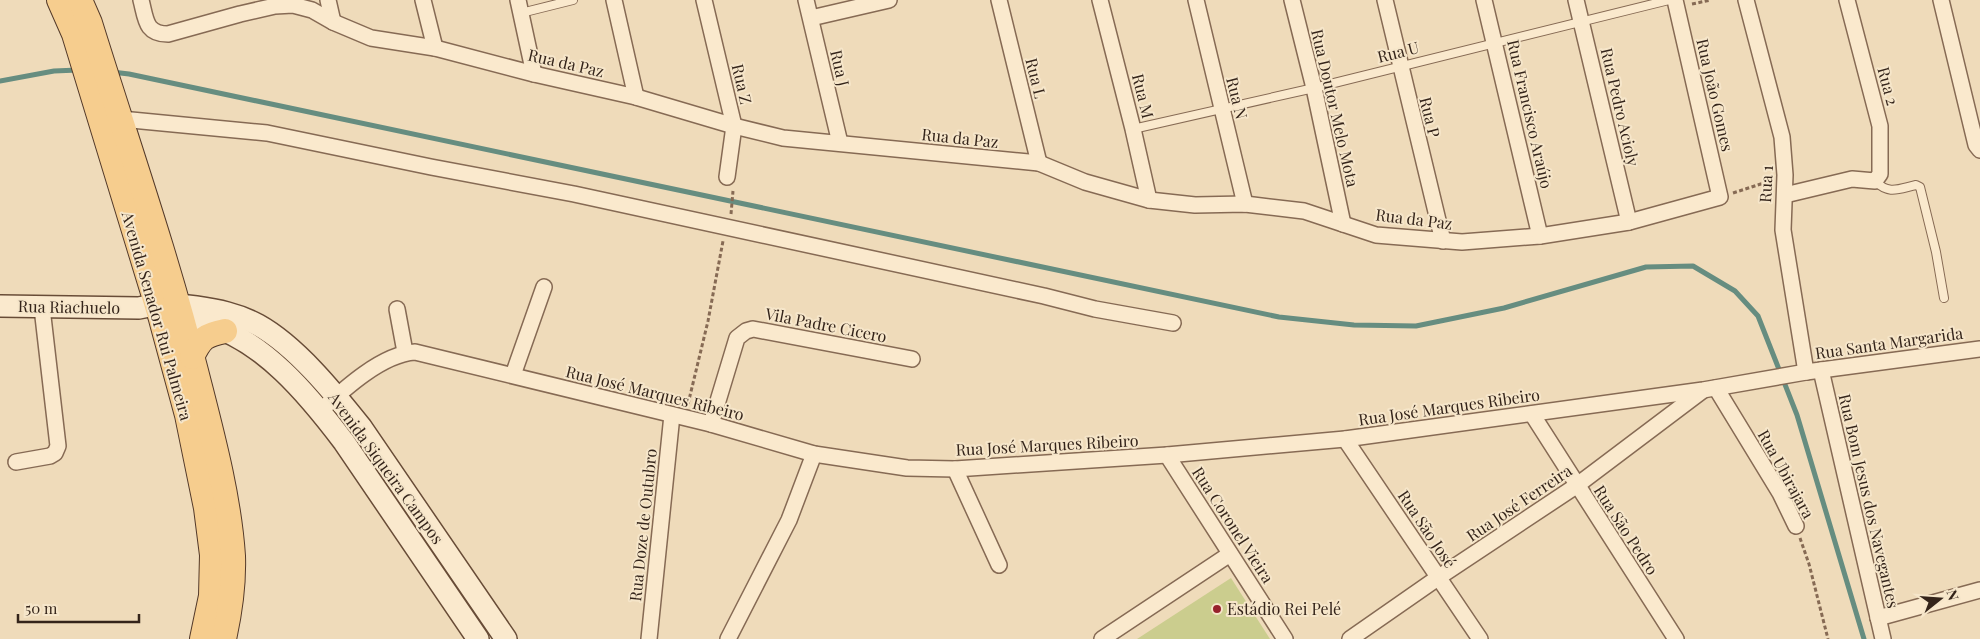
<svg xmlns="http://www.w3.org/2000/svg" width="1980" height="639" font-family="'Playfair Display',serif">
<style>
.green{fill:#cbcd8e}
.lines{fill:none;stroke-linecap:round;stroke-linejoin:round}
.stream{stroke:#668d80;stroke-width:5}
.lane-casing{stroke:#866a54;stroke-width:10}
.street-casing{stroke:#866a54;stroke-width:18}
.secondary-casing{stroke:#684c37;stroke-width:24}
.primary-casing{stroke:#533929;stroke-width:26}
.path{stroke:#866a54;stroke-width:3;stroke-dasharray:4 2.5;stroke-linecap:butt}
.lane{stroke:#fae9cd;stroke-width:8}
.street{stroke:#fae9cd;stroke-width:15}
.secondary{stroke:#fae9cd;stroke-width:21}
.primary{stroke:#f6cd8e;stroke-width:24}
.poi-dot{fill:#97222c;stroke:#f6e6ca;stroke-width:2}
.labels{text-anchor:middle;stroke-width:4;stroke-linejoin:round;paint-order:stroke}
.street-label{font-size:16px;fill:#34241a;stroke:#f6e6ca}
.poi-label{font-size:16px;fill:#34241a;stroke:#f6e6ca;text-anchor:start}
</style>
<rect width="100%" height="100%" fill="#efdbba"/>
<!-- green -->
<polygon class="green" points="1231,578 1270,639 1137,639"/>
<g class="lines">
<!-- stream -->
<g class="stream">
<polyline points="112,72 129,74 1279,317 1354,325 1416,326 1504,308 1646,267 1693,266 1735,291 1758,316 1797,415 1864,639"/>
<polyline points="0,81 54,71 78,70"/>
</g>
<!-- lane casing -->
<g class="lane-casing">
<g id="lane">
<polyline points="521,13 573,0"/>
<polyline points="1133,129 1314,88 1669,0"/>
<path d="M1875,181C1889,195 1898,189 1916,185L1920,187L1936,252L1944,298"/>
</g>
</g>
<!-- street casing -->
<g class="street-casing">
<g id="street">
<path d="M141,0C146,19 145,34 168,34L240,14L275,6L293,5L312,10L333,22L371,38L435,48L534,74L636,97L734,126L783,138L1039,163L1085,182L1149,200L1195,205L1245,204L1304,211L1376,235L1462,242L1540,236L1629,222L1720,197L1675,0"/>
<polyline points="328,0 333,22"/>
<polyline points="423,0 435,48"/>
<polyline points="518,0 534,74"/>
<polyline points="614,0 636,97"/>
<polyline points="704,0 734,126 727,177"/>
<polyline points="806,0 840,143"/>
<polyline points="999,0 1039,163"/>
<polyline points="1100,0 1133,129 1149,200"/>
<polyline points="1196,0 1245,204"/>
<polyline points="1292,0 1314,88 1343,224"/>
<polyline points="1385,0 1443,241"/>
<polyline points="1484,0 1540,236"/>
<polyline points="1576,0 1629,222"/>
<polyline points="1746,0 1782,137 1785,175 1783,230 1806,372"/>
<polyline points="1941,0 1976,145 1980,150"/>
<polyline points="811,18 889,0"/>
<polyline points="121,119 267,133 431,167 574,194 1044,296 1095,309 1173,323"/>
<polyline points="1785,195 1852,179 1875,181 1880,174 1880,126 1847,0"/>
<polyline points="397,309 405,352"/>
<polyline points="1821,370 1883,639"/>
<polyline points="513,375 544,287"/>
<polyline points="1716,388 1780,493 1796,526"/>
<path d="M320,411C344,389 382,354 415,352L711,424L814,454L907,468L955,469L1167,455L1345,439L1703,390L1806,372L1980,349"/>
<polyline points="1532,414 1676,639"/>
<polyline points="711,424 737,338 746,331 753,329 912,359"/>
<polyline points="1345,439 1480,639"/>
<polyline points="1167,455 1285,639"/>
<polyline points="16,462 50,456 55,453 58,446 42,308"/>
<polyline points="955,469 999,565"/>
<polyline points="1878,618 1980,590"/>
<polyline points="649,639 672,415"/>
<polyline points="728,639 789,520 814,454"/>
<polyline points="1102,639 1230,554"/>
<polyline points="1350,639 1439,577 1576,486 1702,391"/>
</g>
</g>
<!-- secondary casing -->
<g class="secondary-casing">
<g id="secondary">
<path d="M0,306L139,308C158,303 175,304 196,307C217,310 238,314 258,325C296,346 334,393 361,427L506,639"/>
<path d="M167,319C179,320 193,321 205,324C262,338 310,397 344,442L478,639"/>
</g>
</g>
<!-- primary casing -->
<g class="primary-casing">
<g id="primary">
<polyline points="59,0 74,34 161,319 187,415 206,508 212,555 211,596 202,639"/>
<path d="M80,0L90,23C126,139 166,253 196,371C211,430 229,495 233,556C234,584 230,612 224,639"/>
<path d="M192,357C201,338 205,335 225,331"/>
</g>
</g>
<!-- path -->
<g class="path">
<polyline points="1692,4 1711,0"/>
<polyline points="1733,193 1770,181"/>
<polyline points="731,214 733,191"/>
<polyline points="688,404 708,321 723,241"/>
<polyline points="1800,538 1809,564 1828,639"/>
</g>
<!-- lane -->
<use href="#lane" class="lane"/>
<!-- street -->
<use href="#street" class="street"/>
<!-- secondary -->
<use href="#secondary" class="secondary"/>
<!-- primary -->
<use href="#primary" class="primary"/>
</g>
<!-- markers -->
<circle class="poi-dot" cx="1217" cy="609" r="5"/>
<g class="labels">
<!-- street labels -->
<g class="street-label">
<text transform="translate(1398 52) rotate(-14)" y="6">Rua U</text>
<text transform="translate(566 63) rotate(13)" y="6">Rua da Paz</text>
<text transform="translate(840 68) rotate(77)" y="6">Rua J</text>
<text transform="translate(1036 78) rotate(76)" y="6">Rua L</text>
<text transform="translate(742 84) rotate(77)" y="6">Rua Z</text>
<text transform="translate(1888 86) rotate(75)" y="6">Rua 2</text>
<text transform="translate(1715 95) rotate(77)" y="6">Rua João Gomes</text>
<text transform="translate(1143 96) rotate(76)" y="6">Rua M</text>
<text transform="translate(1237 98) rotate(76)" y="6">Rua N</text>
<text transform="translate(1620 107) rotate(77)" y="6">Rua Pedro Acioly</text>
<text transform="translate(1335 108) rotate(77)" y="6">Rua Doutor Melo Mota</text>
<text transform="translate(1530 114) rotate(77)" y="6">Rua Francisco Araújo</text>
<text transform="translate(1430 117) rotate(76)" y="6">Rua P</text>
<text transform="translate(960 138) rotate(6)" y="6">Rua da Paz</text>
<text transform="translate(1766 184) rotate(-87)" y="6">Rua 1</text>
<text transform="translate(1414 219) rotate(7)" y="6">Rua da Paz</text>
<text transform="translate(69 307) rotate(1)" y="6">Rua Riachuelo</text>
<text transform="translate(157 316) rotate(74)" y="6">Avenida Senador Rui Palmeira</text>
<text transform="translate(826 325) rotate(11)" y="6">Vila Padre Cicero</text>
<text transform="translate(1889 343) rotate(-8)" y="6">Rua Santa Margarida</text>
<text transform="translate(655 393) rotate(14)" y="6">Rua José Marques Ribeiro</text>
<text transform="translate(1449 407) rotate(-8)" y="6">Rua José Marques Ribeiro</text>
<text transform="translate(1047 445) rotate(-3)" y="6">Rua José Marques Ribeiro</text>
<text transform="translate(386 468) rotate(54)" y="6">Avenida Siqueira Campos</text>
<text transform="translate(1786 474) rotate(61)" y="6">Rua Ubirajara</text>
<text transform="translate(1869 501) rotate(77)" y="6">Rua Bom Jesus dos Navegantes</text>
<text transform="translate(1519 503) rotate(-34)" y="6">Rua José Ferreira</text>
<text transform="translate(643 525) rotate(-84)" y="6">Rua Doze de Outubro</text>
<text transform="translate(1233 525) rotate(57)" y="6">Rua Coronel Vieira</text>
<text transform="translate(1427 529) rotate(56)" y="6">Rua São José</text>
<text transform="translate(1626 530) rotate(57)" y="6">Rua São Pedro</text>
</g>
<!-- poi labels -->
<g class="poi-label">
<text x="1227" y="615">Estádio Rei Pelé</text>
</g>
</g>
<!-- north arrow -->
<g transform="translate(1940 599) rotate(73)" stroke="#f6e6ca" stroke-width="4" paint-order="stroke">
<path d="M0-4L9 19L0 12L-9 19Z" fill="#34241a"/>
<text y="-8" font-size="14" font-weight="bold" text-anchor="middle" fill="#34241a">N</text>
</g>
<!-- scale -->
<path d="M18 614v8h121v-8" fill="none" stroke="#34241a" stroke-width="2.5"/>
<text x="25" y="614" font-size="15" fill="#34241a" stroke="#f6e6ca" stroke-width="4" paint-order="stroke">50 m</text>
</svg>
